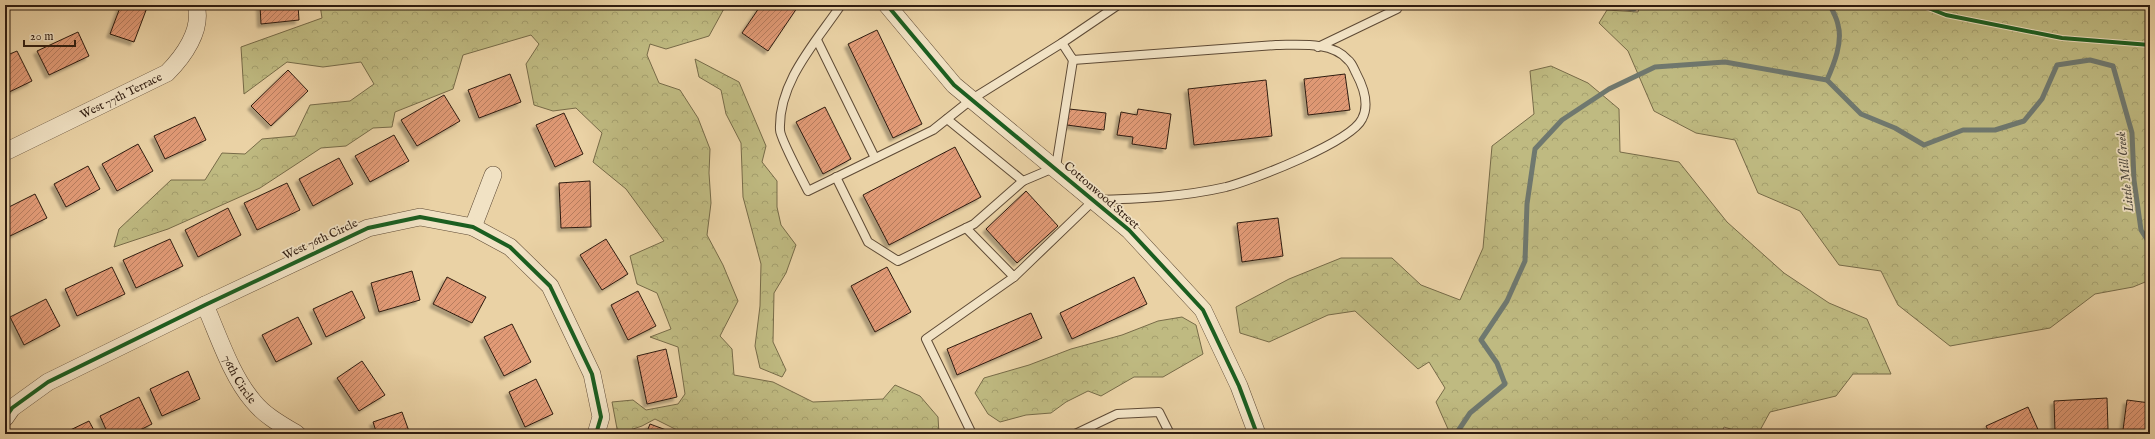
<svg xmlns="http://www.w3.org/2000/svg" width="2155" height="439" font-family="'IM FELL English',serif">
<style>
.forest{fill:url(#forest-crowns);stroke:#776b48}
.lines{fill:none;stroke-linecap:round;stroke-linejoin:round}
.stream{stroke:#6f786f;stroke-width:5}
.building{fill:url(#building-hatch);stroke:#2f1c10;filter:url(#shadow)}
.service-casing{stroke:#5e4a35;stroke-width:10}
.minor-casing{stroke:#5e4a35;stroke-width:18}
.service{stroke:#f1e2c4;stroke-width:8}
.minor{stroke:#f1e2c4;stroke-width:17}
.cycleway-casing{stroke:#f1e2c4;stroke-width:6}
.cycleway{stroke:#1b5e20;stroke-width:4}
.labels{text-anchor:middle;stroke-width:3.5;stroke-linejoin:round;paint-order:stroke}
.street-label{font-size:12px;fill:#2f1c10;stroke:#f1e2c4}
.water-label{font-size:13px;font-style:italic;fill:#4f4a40;stroke:#f1e2c4}
</style>
<defs>
<pattern id="forest-crowns" width="20" height="18" patternUnits="userSpaceOnUse"><rect width="20" height="18" fill="#bfba81"/><path d="M2 6a3 3 0 1 1 6 0M12 15a3 3 0 1 1 6 0" fill="none" stroke="#a49f6e"/></pattern>
<pattern id="building-hatch" width="6" height="6" patternUnits="userSpaceOnUse"><rect width="6" height="6" fill="#e19a76"/><path d="M-1 1l2-2M0 6l6-6M5 7l2-2" fill="none" stroke="#b77d5f"/></pattern>
<filter id="shadow"><feDropShadow dx="-3.5" dy="3.5" stdDeviation="1" flood-color="#0004"/></filter>
</defs>
<rect width="100%" height="100%" fill="#ead2a5"/>
<filter id="stains"><feTurbulence type="fractalNoise" baseFrequency=".005" numOctaves="4"/><feColorMatrix values="0 0 0 0 .2 0 0 0 0 .09 0 0 0 0 .02 0 0 0 .5 -.17"/></filter>
<radialGradient id="worn" r=".72"><stop offset=".6" stop-color="#630" stop-opacity="0"/><stop offset="1" stop-color="#630" stop-opacity=".3"/></radialGradient>
<!-- forest -->
<g class="forest">
<polygon points="320,5 726,5 709,36 666,49 650,44 647,55 659,83 680,90 698,118 710,149 709,173 711,203 707,235 723,265 738,301 720,336 732,349 734,375 773,382 813,402 883,399 895,385 920,396 938,417 939,434 679,434 679,431 655,419 642,426 618,434 612,402 633,400 646,410 678,404 685,394 678,347 650,337 671,329 657,293 637,284 630,256 664,241 626,189 593,162 602,133 576,108 553,111 534,105 526,64 539,44 531,35 463,55 453,89 395,112 392,127 373,128 346,146 321,148 260,188 168,229 114,247 119,229 171,180 205,180 222,153 245,154 262,139 295,136 310,105 350,101 374,84 361,62 323,67 287,62 244,94 241,47 322,18"/>
<polygon points="1640,5 2150,5 2150,280 2133,287 2095,294 2050,328 1950,346 1898,305 1881,271 1839,265 1800,211 1758,193 1735,140 1696,133 1654,111 1628,51 1599,23 1607,10 1638,12"/>
<polygon points="695,59 739,82 766,146 762,162 777,181 777,207 781,225 796,245 786,273 774,293 773,342 786,370 782,377 760,368 755,346 760,306 761,264 743,197 741,143 726,114 721,90 699,77"/>
<polygon points="1551,66 1588,83 1619,109 1620,152 1679,162 1727,222 1784,273 1829,303 1867,319 1891,374 1853,374 1836,396 1770,412 1758,434 1747,434 1724,427 1721,434 1443,434 1448,429 1436,402 1445,388 1429,362 1418,369 1355,311 1328,315 1269,342 1240,333 1236,307 1289,279 1341,258 1392,258 1421,285 1460,300 1483,248 1492,146 1534,114 1530,71"/>
<polygon points="1182,317 1196,325 1203,354 1163,377 1134,377 1101,396 1088,391 1066,402 1051,413 1026,415 1000,422 988,414 975,393 984,378 1029,365 1071,349 1122,335 1158,321"/>
</g>
<g class="lines">
<!-- stream -->
<g class="stream">
<polyline points="1605,5 1634,9 1639,5"/>
<path d="M1830,5C1833,12 1837,18 1838,25C1843,42 1834,64 1827,80L1861,114L1895,128L1924,145L1963,130H1995L2024,121L2042,99L2057,65L2090,60L2113,66L2132,133L2134,180L2141,230L2150,244"/>
<polyline points="1456,434 1470,413 1505,384 1497,363 1481,340 1507,301 1525,261 1527,204 1535,149 1562,120 1609,89 1655,67 1725,62 1827,80"/>
</g>
</g>
<!-- building -->
<g class="building">
<polygon points="121,5 148,5 134,42 110,34"/>
<polygon points="260,5 298,5 299,20 261,24"/>
<polygon points="761,5 799,5 768,51 742,33"/>
<polygon points="877,30 922,124 893,138 848,44"/>
<polygon points="78,32 89,56 49,75 37,51"/>
<polygon points="17,51 32,81 5,94 5,56"/>
<polygon points="288,70 308,91 271,126 251,106"/>
<polygon points="510,74 521,102 479,118 468,90"/>
<polygon points="1345,74 1350,110 1308,115 1304,79"/>
<polygon points="1266,80 1272,136 1194,145 1188,89"/>
<polygon points="444,95 460,121 417,146 401,120"/>
<polygon points="825,107 851,159 823,174 796,122"/>
<polygon points="1069,109 1106,113 1104,130 1067,125"/>
<polygon points="1138,109 1171,114 1166,149 1132,144 1133,137 1117,135 1121,112 1137,115"/>
<polygon points="564,113 583,154 555,167 536,125"/>
<polygon points="195,117 206,140 165,159 154,136"/>
<polygon points="394,135 409,161 370,182 355,156"/>
<polygon points="138,144 153,171 117,191 102,164"/>
<polygon points="955,147 981,197 889,245 863,195"/>
<polygon points="339,158 353,184 313,206 299,179"/>
<polygon points="88,166 100,189 66,207 54,184"/>
<polygon points="590,181 591,227 561,228 559,183"/>
<polygon points="287,183 300,210 257,230 244,203"/>
<polygon points="1026,191 1058,226 1017,263 986,229"/>
<polygon points="35,194 47,218 10,236 5,225 5,209"/>
<polygon points="228,208 241,235 198,257 185,230"/>
<polygon points="1278,218 1283,256 1242,262 1237,223"/>
<polygon points="170,239 183,266 136,288 123,260"/>
<polygon points="606,239 628,274 602,290 580,255"/>
<polygon points="112,267 125,294 77,316 65,289"/>
<polygon points="887,267 911,312 875,332 851,286"/>
<polygon points="412,271 420,300 379,312 371,283"/>
<polygon points="447,277 486,297 472,323 433,304"/>
<polygon points="1134,277 1147,304 1072,339 1060,313"/>
<polygon points="352,291 365,318 326,337 313,309"/>
<polygon points="638,291 656,326 628,340 611,305"/>
<polygon points="46,299 60,326 24,345 10,317"/>
<polygon points="1031,313 1042,338 957,375 947,349"/>
<polygon points="298,317 312,344 276,362 262,335"/>
<polygon points="512,324 531,362 504,376 484,337"/>
<polygon points="666,349 677,397 647,404 637,356"/>
<polygon points="362,361 385,395 359,411 337,378"/>
<polygon points="188,371 200,399 162,416 150,389"/>
<polygon points="536,379 553,414 525,427 509,392"/>
<polygon points="139,397 152,424 132,434 108,434 100,416"/>
<polygon points="2107,398 2108,429 2055,431 2054,401"/>
<polygon points="2127,400 2150,403 2150,434 2123,430"/>
<polygon points="2028,407 2040,434 1990,434 1986,426"/>
<polygon points="402,412 410,434 377,434 373,422"/>
<polygon points="89,421 96,434 62,434"/>
<polygon points="650,424 677,434 646,434"/>
</g>
<g class="lines">
<!-- service casing -->
<g class="service-casing">
<g id="service">
<path d="M841,5C816,42 778,82 780,130C780,138 803,181 808,191L933,130L972,99L1062,43L1118,5"/>
<polyline points="817,40 875,158"/>
<polyline points="1318,47 1397,9"/>
<polyline points="947,119 1023,181 1056,167 1073,60"/>
<polyline points="836,177 868,242 898,261 974,224 1023,181"/>
<path d="M966,228L1014,277L1094,200C1137,199 1183,197 1226,187C1253,180 1351,142 1362,119C1370,104 1363,86 1356,73C1354,69 1352,63 1348,60C1332,41 1298,45 1276,45L1073,60L1062,43"/>
<polyline points="972,434 926,339 1014,277"/>
<polyline points="1075,434 1117,414 1159,412 1170,434"/>
</g>
</g>
<!-- minor casing -->
<g class="minor-casing">
<g id="minor">
<polyline points="887,5 954,85 1129,230 1203,310 1239,386 1257,434"/>
<path id="s1" d="M5,152L167,73C183,57 203,30 196,5"/>
<polyline points="473,227 493,175"/>
<path id="s2" d="M205,305C219,337 231,375 253,401C265,416 282,425 297,434"/>
<polyline points="5,418 12,408 48,382 205,305 368,228 420,217 473,227 510,247 550,286 592,374 601,417 596,434"/>
</g>
</g>
<!-- service -->
<use href="#service" class="service"/>
<!-- minor -->
<use href="#minor" class="minor"/>
<!-- cycleway casing -->
<g class="cycleway-casing">
<g id="cycleway">
<polyline points="887,5 954,85 1129,230 1203,310 1239,386 1257,434"/>
<polyline points="1921,5 1946,15 2062,38 2150,45"/>
<polyline points="5,418 12,408 48,382 205,305 368,228 420,217 473,227 510,247 550,286 592,374 601,417 596,434"/>
</g>
</g>
<!-- cycleway -->
<use href="#cycleway" class="cycleway"/>
</g>
<g class="labels">
<!-- street labels -->
<g class="street-label">
<text dy="4" stroke="none"><textPath href="#s1" startOffset="129">West 77th Terrace</textPath></text>
<text transform="translate(1102 195) rotate(41)" y="4">Cottonwood Street</text>
<text transform="translate(320 239) rotate(-25)" y="4">West 76th Circle</text>
<text dy="4" stroke="none"><textPath href="#s2" startOffset="82">76th Circle</textPath></text>
</g>
<!-- water labels -->
<g class="water-label">
<text transform="translate(2124 172) rotate(-96)" y="5">Little Mill Creek</text>
</g>
</g>
<!-- margin -->
<rect width="2155" height="439" fill="none" stroke="#ead2a5" stroke-width="20"/>
<rect x="6" y="6" width="2143" height="427" fill="none" stroke="#2f1c10" stroke-width="2"/>
<rect x="10" y="10" width="2135" height="419" fill="none" stroke="#2f1c10"/>
<!-- scale -->
<path d="M24 40v6h51v-6" fill="none" stroke="#2f1c10" stroke-width="2"/>
<text x="30" y="40" font-size="12" fill="#2f1c10" stroke="#f1e2c4" stroke-width="3" paint-order="stroke">20 m</text>
<rect width="100%" height="100%" filter="url(#stains)"/>
<rect width="100%" height="100%" fill="url(#worn)"/>
</svg>
